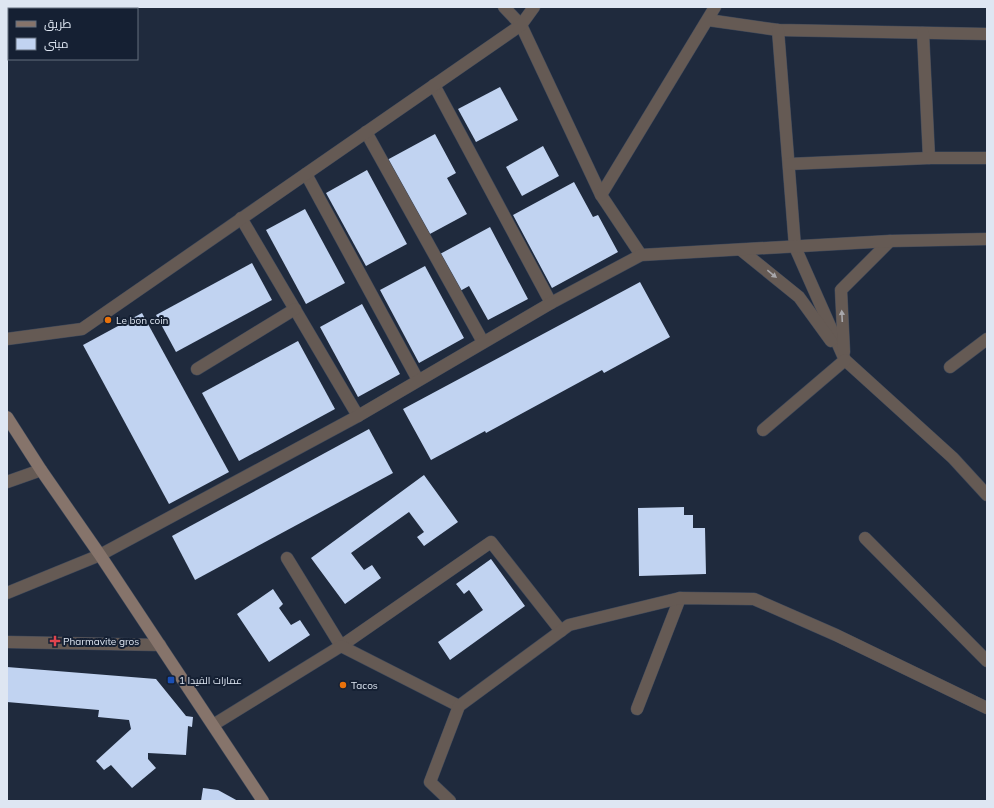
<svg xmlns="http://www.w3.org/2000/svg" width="994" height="808" font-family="Mulish,Cairo,sans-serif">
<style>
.building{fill:#c1d3f1}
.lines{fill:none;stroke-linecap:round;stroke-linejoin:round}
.street-casing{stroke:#3e485a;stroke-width:13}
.secondary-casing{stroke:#3e485a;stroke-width:13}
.street{stroke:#655a54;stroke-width:12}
.secondary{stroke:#86746b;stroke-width:12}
.oneway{fill:#a8a7ab}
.food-dot{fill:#e8710a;stroke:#152033;stroke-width:1.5}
.health-dot{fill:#e0444e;stroke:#152033;stroke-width:1.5}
.transit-dot{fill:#1a4fb4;stroke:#152033;stroke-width:1.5}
.labels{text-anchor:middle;stroke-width:4;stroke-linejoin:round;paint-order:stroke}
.poi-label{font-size:10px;fill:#dee6f2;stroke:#152033;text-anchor:start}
</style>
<rect width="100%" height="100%" fill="#1f2a3d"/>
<!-- building -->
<g class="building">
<polygon points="500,87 518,120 476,142 458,109"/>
<polygon points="435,134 456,173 447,178 467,214 428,235 387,160"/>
<polygon points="543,146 559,176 522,196 506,167"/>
<polygon points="367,170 407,244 366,266 326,193"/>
<polygon points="574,182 593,217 598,215 618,252 552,288 513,215"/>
<polygon points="305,209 345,283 306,304 266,230"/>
<polygon points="490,227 528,299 488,320 469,286 460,291 440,254"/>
<polygon points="252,263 272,300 176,352 156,315"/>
<polygon points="425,266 464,338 419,363 380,290"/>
<polygon points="640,282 670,337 604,373 602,370 486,433 485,431 431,460 403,409"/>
<polygon points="362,304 400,374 358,397 320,327"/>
<polygon points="142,313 229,472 169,504 83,345"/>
<polygon points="298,341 335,409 239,461 202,393"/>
<polygon points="369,429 393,473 195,580 172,536"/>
<polygon points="424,475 458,522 424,546 417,537 424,532 409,512 351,553 364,570 372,565 381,578 345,604 311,558"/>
<polygon points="684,507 684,515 693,515 693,528 705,528 706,574 639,576 638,508"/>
<polygon points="491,559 525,606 450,660 438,642 483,610 469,590 464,594 456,584"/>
<polygon points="273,589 283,604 279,608 291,625 300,620 310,635 269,662 237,614"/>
<polygon points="7,667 156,679 186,716 193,717 192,727 188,726 186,755 148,753 148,759 156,768 132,788 111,765 104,770 96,761 131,729 129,720 98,717 99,710 7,702"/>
<polygon points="203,788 218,790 238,801 201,801"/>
</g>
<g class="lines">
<!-- street casing -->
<g class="street-casing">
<g id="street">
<polyline points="504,7 521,25 601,195 641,255"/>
<polyline points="51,9 54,7"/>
<polyline points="708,20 778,30 987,34"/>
<polyline points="778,30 795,247 845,360 953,458 987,495"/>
<polyline points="923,33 929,158"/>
<polyline points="7,38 9,37"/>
<polyline points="434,85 551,303"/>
<polyline points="366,132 483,342"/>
<polyline points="789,164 929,158 987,158"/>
<polyline points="306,174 418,380"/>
<polyline points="601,195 715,7"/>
<polyline points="241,218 358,416"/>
<polyline points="741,250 799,297 831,341"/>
<polyline points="7,339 82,329 521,25 534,7"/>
<polyline points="844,352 841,290 890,241"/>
<polyline points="950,367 987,339"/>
<polyline points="197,369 295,309"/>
<polyline points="763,430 845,360"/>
<polyline points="7,482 41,470"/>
<polyline points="865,538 987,661"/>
<polyline points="287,558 341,646 491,542 561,631"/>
<polyline points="7,593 100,555 358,416 551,303 641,255 890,241 987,239"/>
<polyline points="7,642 160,645"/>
<polyline points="637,709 680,598"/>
<polyline points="213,725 341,646 459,706"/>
<polyline points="450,801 430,782 459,706 569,625 680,598 754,599 836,635 987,708"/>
</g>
</g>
<!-- secondary casing -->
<g class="secondary-casing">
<polyline id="secondary" points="7,417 41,470 100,555 263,801"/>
</g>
<!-- street -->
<use href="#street" class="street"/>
<!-- secondary -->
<use href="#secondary" class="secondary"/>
</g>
<!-- one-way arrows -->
<defs><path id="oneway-solid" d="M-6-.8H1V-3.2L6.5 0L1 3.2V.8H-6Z"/></defs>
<g class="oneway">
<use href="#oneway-solid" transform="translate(772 274) rotate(39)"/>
<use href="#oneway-solid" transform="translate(842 316) rotate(-93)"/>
</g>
<!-- markers -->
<g class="food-dot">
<circle cx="108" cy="320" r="4"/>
<circle cx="343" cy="685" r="4"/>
</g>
<path class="health-dot" d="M53 635h4v4h4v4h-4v4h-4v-4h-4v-4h4z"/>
<rect class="transit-dot" x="167" y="676" width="8" height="8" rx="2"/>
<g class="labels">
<!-- poi labels -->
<g class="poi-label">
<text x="116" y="324">Le bon coin</text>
<text x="63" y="645">Pharmavite gros</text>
<text x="179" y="684">عمارات الفيدا 1</text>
<text x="351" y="689">Tacos</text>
</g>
</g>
<!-- border -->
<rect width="994" height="808" fill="none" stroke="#dee6f2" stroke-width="16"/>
<!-- legend -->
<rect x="8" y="8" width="130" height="52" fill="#152033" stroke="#656f7f"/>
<rect x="16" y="21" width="20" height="6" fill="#86746b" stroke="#656f7f"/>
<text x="44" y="28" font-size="12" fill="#dee6f2">طريق</text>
<rect x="16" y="38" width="20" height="12" fill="#c1d3f1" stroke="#656f7f"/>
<text x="44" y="48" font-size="12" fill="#dee6f2">مبنى</text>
</svg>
